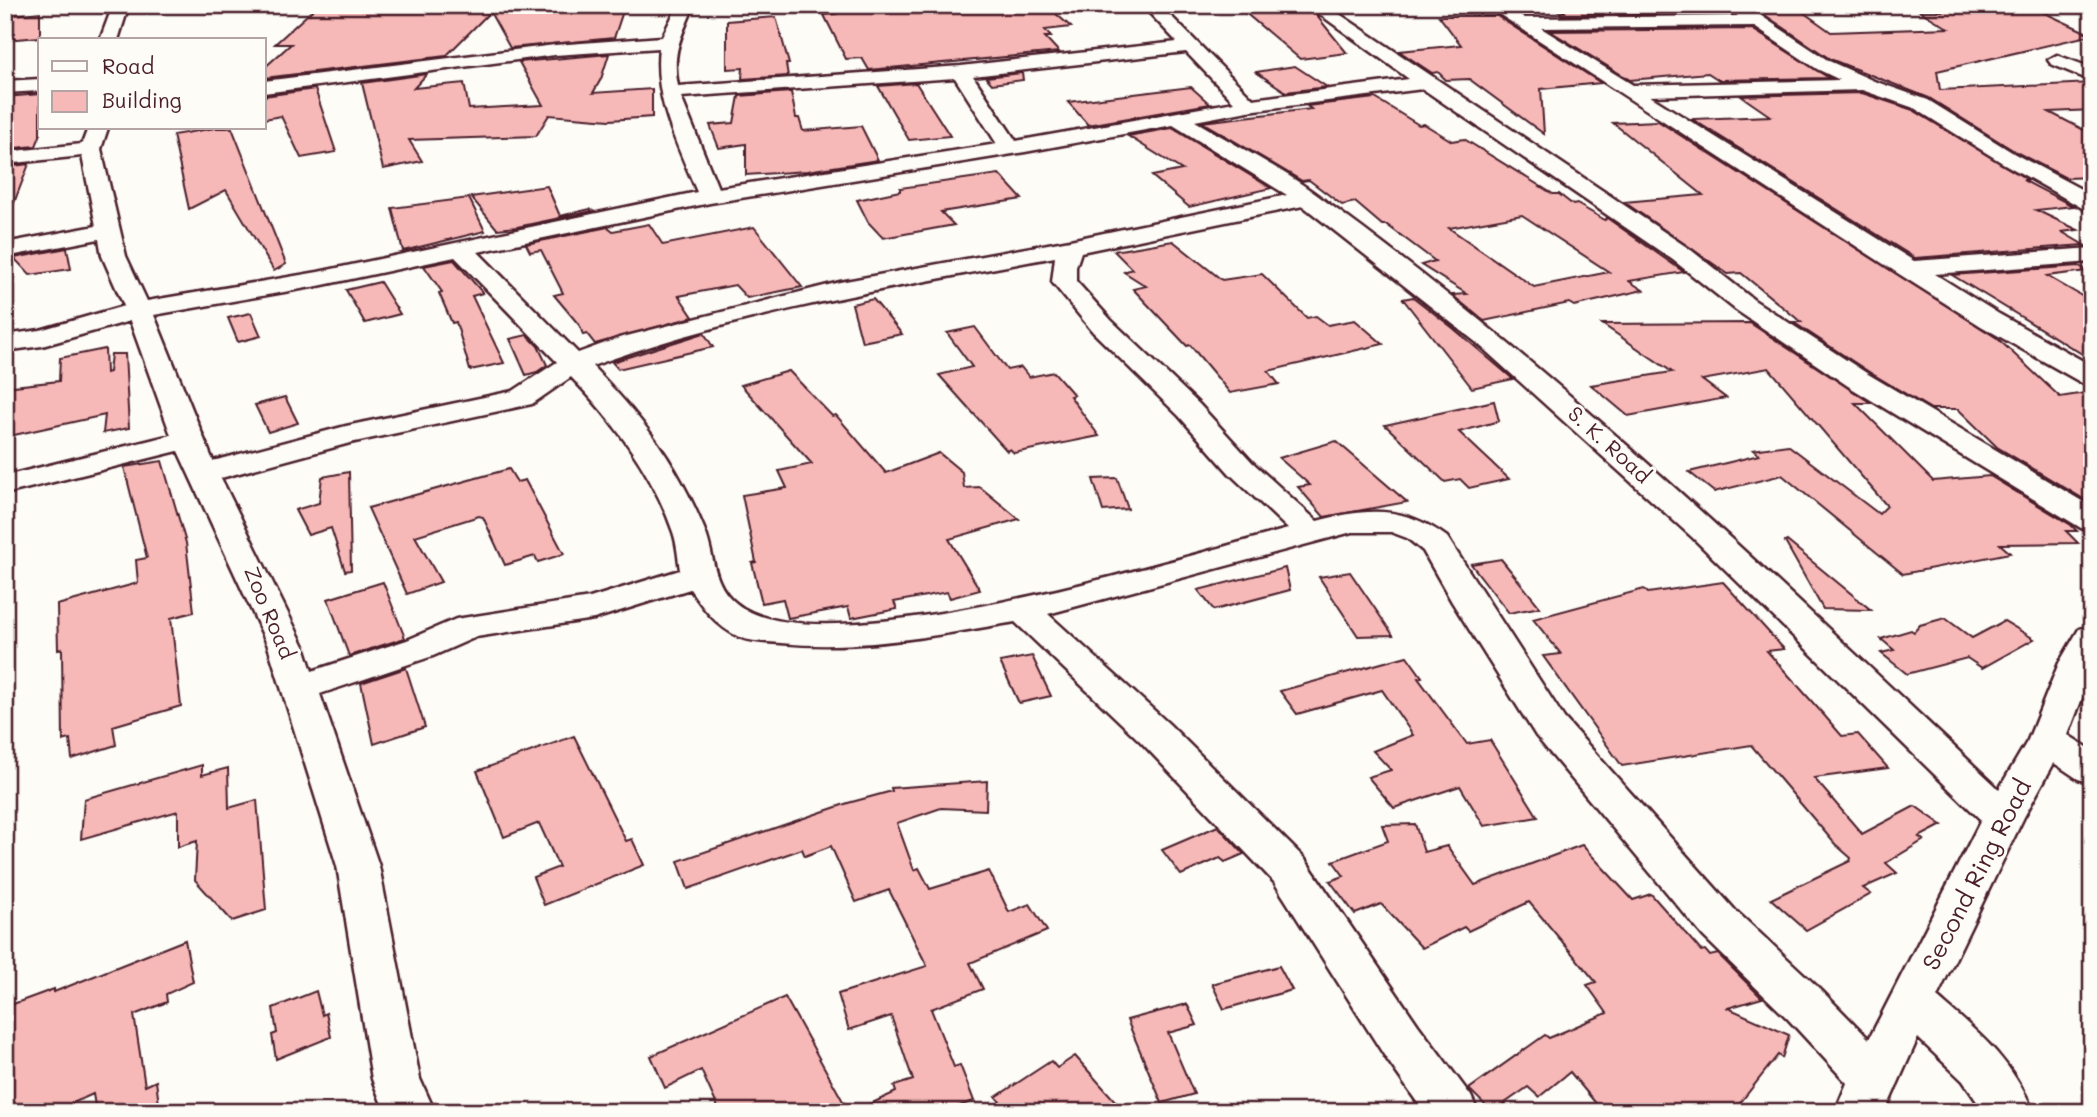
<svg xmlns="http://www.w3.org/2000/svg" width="2097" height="1117" font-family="Mali,sans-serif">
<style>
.building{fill:#f6b9b8;stroke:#4a1f2b;stroke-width:2;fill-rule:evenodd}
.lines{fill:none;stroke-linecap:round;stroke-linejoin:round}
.minor-casing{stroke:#4a1f2b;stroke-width:5}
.minor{fill:#fdfcf7;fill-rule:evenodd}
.labels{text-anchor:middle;stroke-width:6;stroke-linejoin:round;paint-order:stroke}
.street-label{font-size:21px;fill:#4a1f2b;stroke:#fdfcf7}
.near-street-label{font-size:24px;fill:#4a1f2b;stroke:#fdfcf7}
</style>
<rect width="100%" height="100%" fill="#fdfcf7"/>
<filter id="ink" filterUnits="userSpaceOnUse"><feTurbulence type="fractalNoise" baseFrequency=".0143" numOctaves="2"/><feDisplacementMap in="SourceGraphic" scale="14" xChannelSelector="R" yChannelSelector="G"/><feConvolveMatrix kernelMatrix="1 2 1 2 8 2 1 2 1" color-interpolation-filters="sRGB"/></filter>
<g filter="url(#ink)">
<!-- building -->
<g class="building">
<polygon points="318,5 485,5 480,9 625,5 614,38 510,48 490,12 446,56 264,78 264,68 291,44 275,44"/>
<polygon points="829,5 1046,5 1071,27 1045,30 1051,37 1045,37 1059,52 869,70 862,58 846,59 824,15 836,14"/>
<polygon points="1236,5 1302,5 1317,16 1347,53 1300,59"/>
<polygon points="1593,5 1722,5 1731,13 1562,15 1559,12 1565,12 1561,7 1595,7"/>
<polygon points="1750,5 1793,5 1831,32 1948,28 1920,11 1941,11 1931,5 2028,5 2092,35 1937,71 1940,90 2092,83 2092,110 2049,112 2092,134 2092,177 2066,178 2016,152 1929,98 1830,59"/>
<polygon points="40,12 40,37 5,40 5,16"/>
<polygon points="1439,16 1497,16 1601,83 1541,89 1544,134 1469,79 1446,80 1438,72 1432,73 1399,51 1461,45"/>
<polygon points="776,17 789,64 786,64 788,76 742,79 743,68 727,69 727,21"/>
<polygon points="1752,29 1829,78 1719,80 1708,73 1630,80 1550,31"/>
<polygon points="609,54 601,79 593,93 652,89 652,117 610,120 549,115 536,136 409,140 422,161 383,169 362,83 427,74 414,88 464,83 469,109 543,105 519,62"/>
<polygon points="1295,66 1327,87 1286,92 1256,72"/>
<polygon points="1022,73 1023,80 992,84 986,77"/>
<polygon points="916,83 950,136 909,140 878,86"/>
<polygon points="1191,87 1210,104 1088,125 1068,102"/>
<polygon points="315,89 336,152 301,158 281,116 264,119 264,96"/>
<polygon points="791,92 796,118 799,118 803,131 861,126 878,160 807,171 746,175 746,144 719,148 710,125 734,123 739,96"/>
<polygon points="1862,93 1913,110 2028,180 2023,180 2073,206 2036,210 2078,230 2062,232 2084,245 1915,258 1692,119 1770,116 1741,96"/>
<polygon points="40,94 40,136 36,146 5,149 5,97"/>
<path d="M1375,98L1419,125L1424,124L1452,141L1464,139L1553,194H1559L1573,205L1577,204L1605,220L1607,218L1684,272L1629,281L1643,290L1574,306L1569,303L1484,321L1452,295L1467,294L1421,265L1435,261L1387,225H1382L1355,202L1342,205L1309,180L1302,181L1202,122L1311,109L1307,106ZM1522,215L1609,272L1534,287L1449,228Z"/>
<polygon points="1658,121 1997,338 2060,397 2092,392 2092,500 2087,501 1997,447 1958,409 1931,409 1869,372 1793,322 1801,322 1741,273 1728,274 1624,202 1703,195 1613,123"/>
<polygon points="215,128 232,128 286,264 274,271 226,190 189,209 173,135"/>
<polygon points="1172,128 1271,188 1189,207 1152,176 1182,170 1128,136"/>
<polygon points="29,164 7,221 5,221 5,167"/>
<polygon points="999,174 1022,199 941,212 954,225 883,238 868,222 857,200 900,191 900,188"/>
<polygon points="547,186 560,216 590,209 593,211 517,227 497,229 471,197"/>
<polygon points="469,198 485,231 403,251 392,208"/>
<polygon points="649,224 663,245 754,227 802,287 747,298 735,285 679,296 693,317 595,344 587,334 583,335 580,326 554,295 563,293 541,250 530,252 526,244 608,227 613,231"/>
<polygon points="1173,241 1222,280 1262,274 1307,318 1316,316 1328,325 1355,320 1383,344 1268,371 1279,384 1230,393 1190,345 1187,346 1133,289 1146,286 1124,272 1132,269 1114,251"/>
<polygon points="67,248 71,269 30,275 14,258"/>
<polygon points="454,260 483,293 472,296 504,363 470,370 456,322 452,323 439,293 442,292 424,266"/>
<polygon points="2079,266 2088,271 2047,276 2092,302 2092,360 1952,275"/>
<polygon points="380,282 400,314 365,323 346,290"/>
<polygon points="1413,297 1453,328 1513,379 1472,388 1403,299"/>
<polygon points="873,299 902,334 862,342 852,304"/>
<polygon points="251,313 261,336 238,342 228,318"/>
<polygon points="1750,323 1871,403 1855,403 1933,481 1990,476 2071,525 2077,531 2066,531 2078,543 2000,544 2010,553 1903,574 1782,475 1714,492 1689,472 1759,455 1753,450 1788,445 1879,514 1887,506 1769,368 1702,380 1726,398 1628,416 1591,385 1672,372 1602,324"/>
<polygon points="975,327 1007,370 1021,367 1029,377 1054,372 1074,395 1070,396 1099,436 1014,453 1010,449 1007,451 939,375 972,367 947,333"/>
<polygon points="704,333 713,347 618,369 612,362"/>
<polygon points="527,335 538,346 547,365 537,372 526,375 510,339"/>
<polygon points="105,349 106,373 109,372 111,354 125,354 129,428 103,433 105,415 5,437 5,387 59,381 60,358"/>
<polygon points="789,371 832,416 836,415 886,473 939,453 962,472 964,488 980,487 1019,519 949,539 980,590 950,598 947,592 894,602 897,609 851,618 848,607 788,618 783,599 762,603 752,563 756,562 742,495 787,488 779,471 812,464 741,385"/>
<polygon points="285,397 298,423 268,432 255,405"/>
<polygon points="1494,401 1499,421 1459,432 1509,479 1469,488 1460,479 1445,482 1385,425"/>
<polygon points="1336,441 1407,502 1324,517 1298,487 1310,485 1279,458"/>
<polygon points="162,461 186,543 194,612 171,618 181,706 113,726 116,745 72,759 70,739 63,741 62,648 58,650 57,605 138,583 136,560 147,558 124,467"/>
<polygon points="509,469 517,482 525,480 564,554 538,562 535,556 505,565 483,517 479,516 415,536 441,582 407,594 368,508"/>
<polygon points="349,472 351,570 345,571 331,528 308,535 295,510 319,503 322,477"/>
<polygon points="1117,478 1128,509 1103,511 1093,479"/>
<polygon points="1787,541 1871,610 1823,609 1785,542"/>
<polygon points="1501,559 1540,607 1509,613 1471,564"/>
<polygon points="1285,568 1290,590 1214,610 1198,590"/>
<polygon points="1350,572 1393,635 1358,636 1319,577"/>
<polygon points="383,582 405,638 349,656 328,599"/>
<polygon points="1723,582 1784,649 1767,651 1823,714 1842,736 1858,734 1888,768 1814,778 1862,834 1915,806 1942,825 1919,837 1924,840 1886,863 1897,873 1863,888 1871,894 1806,930 1771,899 1850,861 1851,858 1835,844 1751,745 1622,766 1543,656 1561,654 1533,619 1644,589 1648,593"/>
<polygon points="1945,618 1972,638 2004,621 2034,639 1982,668 1967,658 1907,674 1881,653 1894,650 1881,639 1911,630 1914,632 1920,625"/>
<polygon points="1032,656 1051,696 1019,703 1000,662"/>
<polygon points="1407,656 1422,677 1418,678 1467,744 1490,740 1538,817 1484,826 1460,786 1394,808 1368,777 1391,770 1373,751 1413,735 1382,690 1297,714 1280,691"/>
<polygon points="406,668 425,727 374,744 361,683"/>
<polygon points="574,736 626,841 632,839 644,865 544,905 533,877 559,867 539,823 504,837 477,771"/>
<polygon points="202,765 202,775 228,768 229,808 257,800 266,910 232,921 195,880 197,841 178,847 178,811 81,839 84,799"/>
<polygon points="987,781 986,810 941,808 897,823 914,870 919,868 930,889 989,871 1009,912 1030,904 1047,931 970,963 983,989 931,1009 954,1067 960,1065 974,1101 942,1112 853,1112 896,1092 894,1086 913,1080 891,1016 849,1030 838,994 927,966 889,890 856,902 831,846 805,856 802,849 688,889 678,861 848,803 892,791 891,788"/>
<polygon points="1415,824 1424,852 1447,846 1475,885 1582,845 1633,900 1651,894 1701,951 1705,950 1710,956 1718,954 1762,998 1728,1008 1789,1035 1782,1058 1778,1055 1733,1112 1603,1112 1570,1072 1539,1097 1528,1087 1492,1112 1469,1089 1545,1035 1549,1038 1607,1013 1587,985 1596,982 1529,902 1468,931 1464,927 1422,948 1381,904 1355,914 1330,881 1344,876 1333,861 1388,841 1382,825"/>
<polygon points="1218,826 1244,854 1225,862 1220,858 1181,875 1162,850"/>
<polygon points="185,940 193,982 166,994 167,1002 134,1015 145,1086 156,1081 160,1112 84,1112 95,1106 93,1094 53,1112 5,1112 5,1007 54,989 54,992"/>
<polygon points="1279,966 1292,990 1224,1009 1212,984"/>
<polygon points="316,991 322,1015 326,1013 331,1037 276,1059 272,1035 277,1033 273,1008"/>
<polygon points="785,997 849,1112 720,1112 701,1070 665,1088 651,1056"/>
<polygon points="1187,1004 1197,1025 1168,1033 1194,1094 1162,1103 1127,1020"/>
<polygon points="1075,1056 1125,1112 1008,1112 996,1097 1051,1061 1057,1068"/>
</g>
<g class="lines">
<!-- minor casing -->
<g class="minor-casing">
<g id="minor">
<polygon points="113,5 129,5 118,40 100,40"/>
<path d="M678,5H694C682,36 671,51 678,86L961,66L1177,42L1142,5H1160L1253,99L1409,79L1307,5H1326L1691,250L1754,300L1868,374L2092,507V531L2081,528L1848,386L1736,310L1673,260L1423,89L1248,111L1195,121C1235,145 1279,167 1317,195C1562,372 1779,583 1999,789L2028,740L2059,663L2079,629L2092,626V672L2068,735L2092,750V783L2078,779L2054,763L2024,817L1937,997C1982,1036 2009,1057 2034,1112H1984L1963,1081L1918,1038L1885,1112H1835L1847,1083L1788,1019L1703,936L1536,736L1452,602L1423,551L1407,538L1391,532H1352L1048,614L1169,724L1304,858L1418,1025L1471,1096L1478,1112H1424L1384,1055L1274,882L1141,742L1015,622C937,635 861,651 781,643C768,642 751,642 739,637C716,626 704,609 690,589L594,619L476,637L433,656L320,694L379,866L420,1079L435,1112H385L372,1079L337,866L268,646L178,451L5,494V476L171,435L130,321L42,346L5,351V335L40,330L124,306L102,256L99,239L5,257V243L96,226L82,156L5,164V152L82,144L88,128H108L101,149L126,256L147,301L318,272L697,192C678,146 653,99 659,48L555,55L264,93V81L555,45L662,37ZM1186,52L1234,102L1016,141L973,76ZM955,78L997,144L718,188L681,97ZM1173,125L1287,195L1070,240L840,282L619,338L578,353L478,252L710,203L1025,152ZM1303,206L1477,343L1693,538L1981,820L1869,1039L1822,991L1735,910L1564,718L1447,537C1404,505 1366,508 1317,521L1252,462L1199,404L1111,320L1076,281V267L1081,252ZM455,257L557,362L513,391L346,426L213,461L154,315L318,286ZM1055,257L1052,282L1093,332L1179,416L1230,474L1288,529C1185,556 816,671 736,603C712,584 715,557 705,531C697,511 686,489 675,470C653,432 622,397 592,366C740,312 900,286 1055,257ZM571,377C614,421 653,474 673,532C677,543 678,557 680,570L590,598L456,619L407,640L312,671L304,646L221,478L350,443L532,404Z"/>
<path d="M1485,5H1505L1525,18L1738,16L1725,5H1745L1829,61L1874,81L1928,100L2015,154L2092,195V211L2084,209L2001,162L1914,108L1862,90L1650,96L1914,261L2092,248V262L1935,274L1999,314L2092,366V385L2082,383L1981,326L1899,274ZM1753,26L1817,69L1840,80L1633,85L1541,28Z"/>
<polygon points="2057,55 2092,68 2092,81 2051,64 2048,60"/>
<polygon points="40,79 40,91 5,93 5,81"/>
</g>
</g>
<!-- minor -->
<use href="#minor" class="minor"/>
</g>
</g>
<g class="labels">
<!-- street labels -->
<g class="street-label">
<text transform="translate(1609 445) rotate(42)" y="7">S. K. Road</text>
<text transform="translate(269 613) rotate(67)" y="7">Zoo Road</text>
</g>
<!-- near-street labels -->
<g class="near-street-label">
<text transform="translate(1977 875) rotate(-63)" y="8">Second Ring Road</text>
</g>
</g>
<!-- margin -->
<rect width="2097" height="1117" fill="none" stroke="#fdfcf7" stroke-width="28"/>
<rect x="14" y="14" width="2069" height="1089" fill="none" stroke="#4a1f2b" stroke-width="2.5" filter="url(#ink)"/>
<!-- legend -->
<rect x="38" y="38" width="228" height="91" fill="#fdfcf7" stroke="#b5a4a5" stroke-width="2"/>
<rect x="52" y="61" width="35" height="10" fill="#fdfcf7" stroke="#b5a4a5" stroke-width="2"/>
<text x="102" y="74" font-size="21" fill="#4a1f2b">Road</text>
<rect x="52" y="91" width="35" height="21" fill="#f6b9b8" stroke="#b5a4a5" stroke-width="2"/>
<text x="102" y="108" font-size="21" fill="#4a1f2b">Building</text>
</svg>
